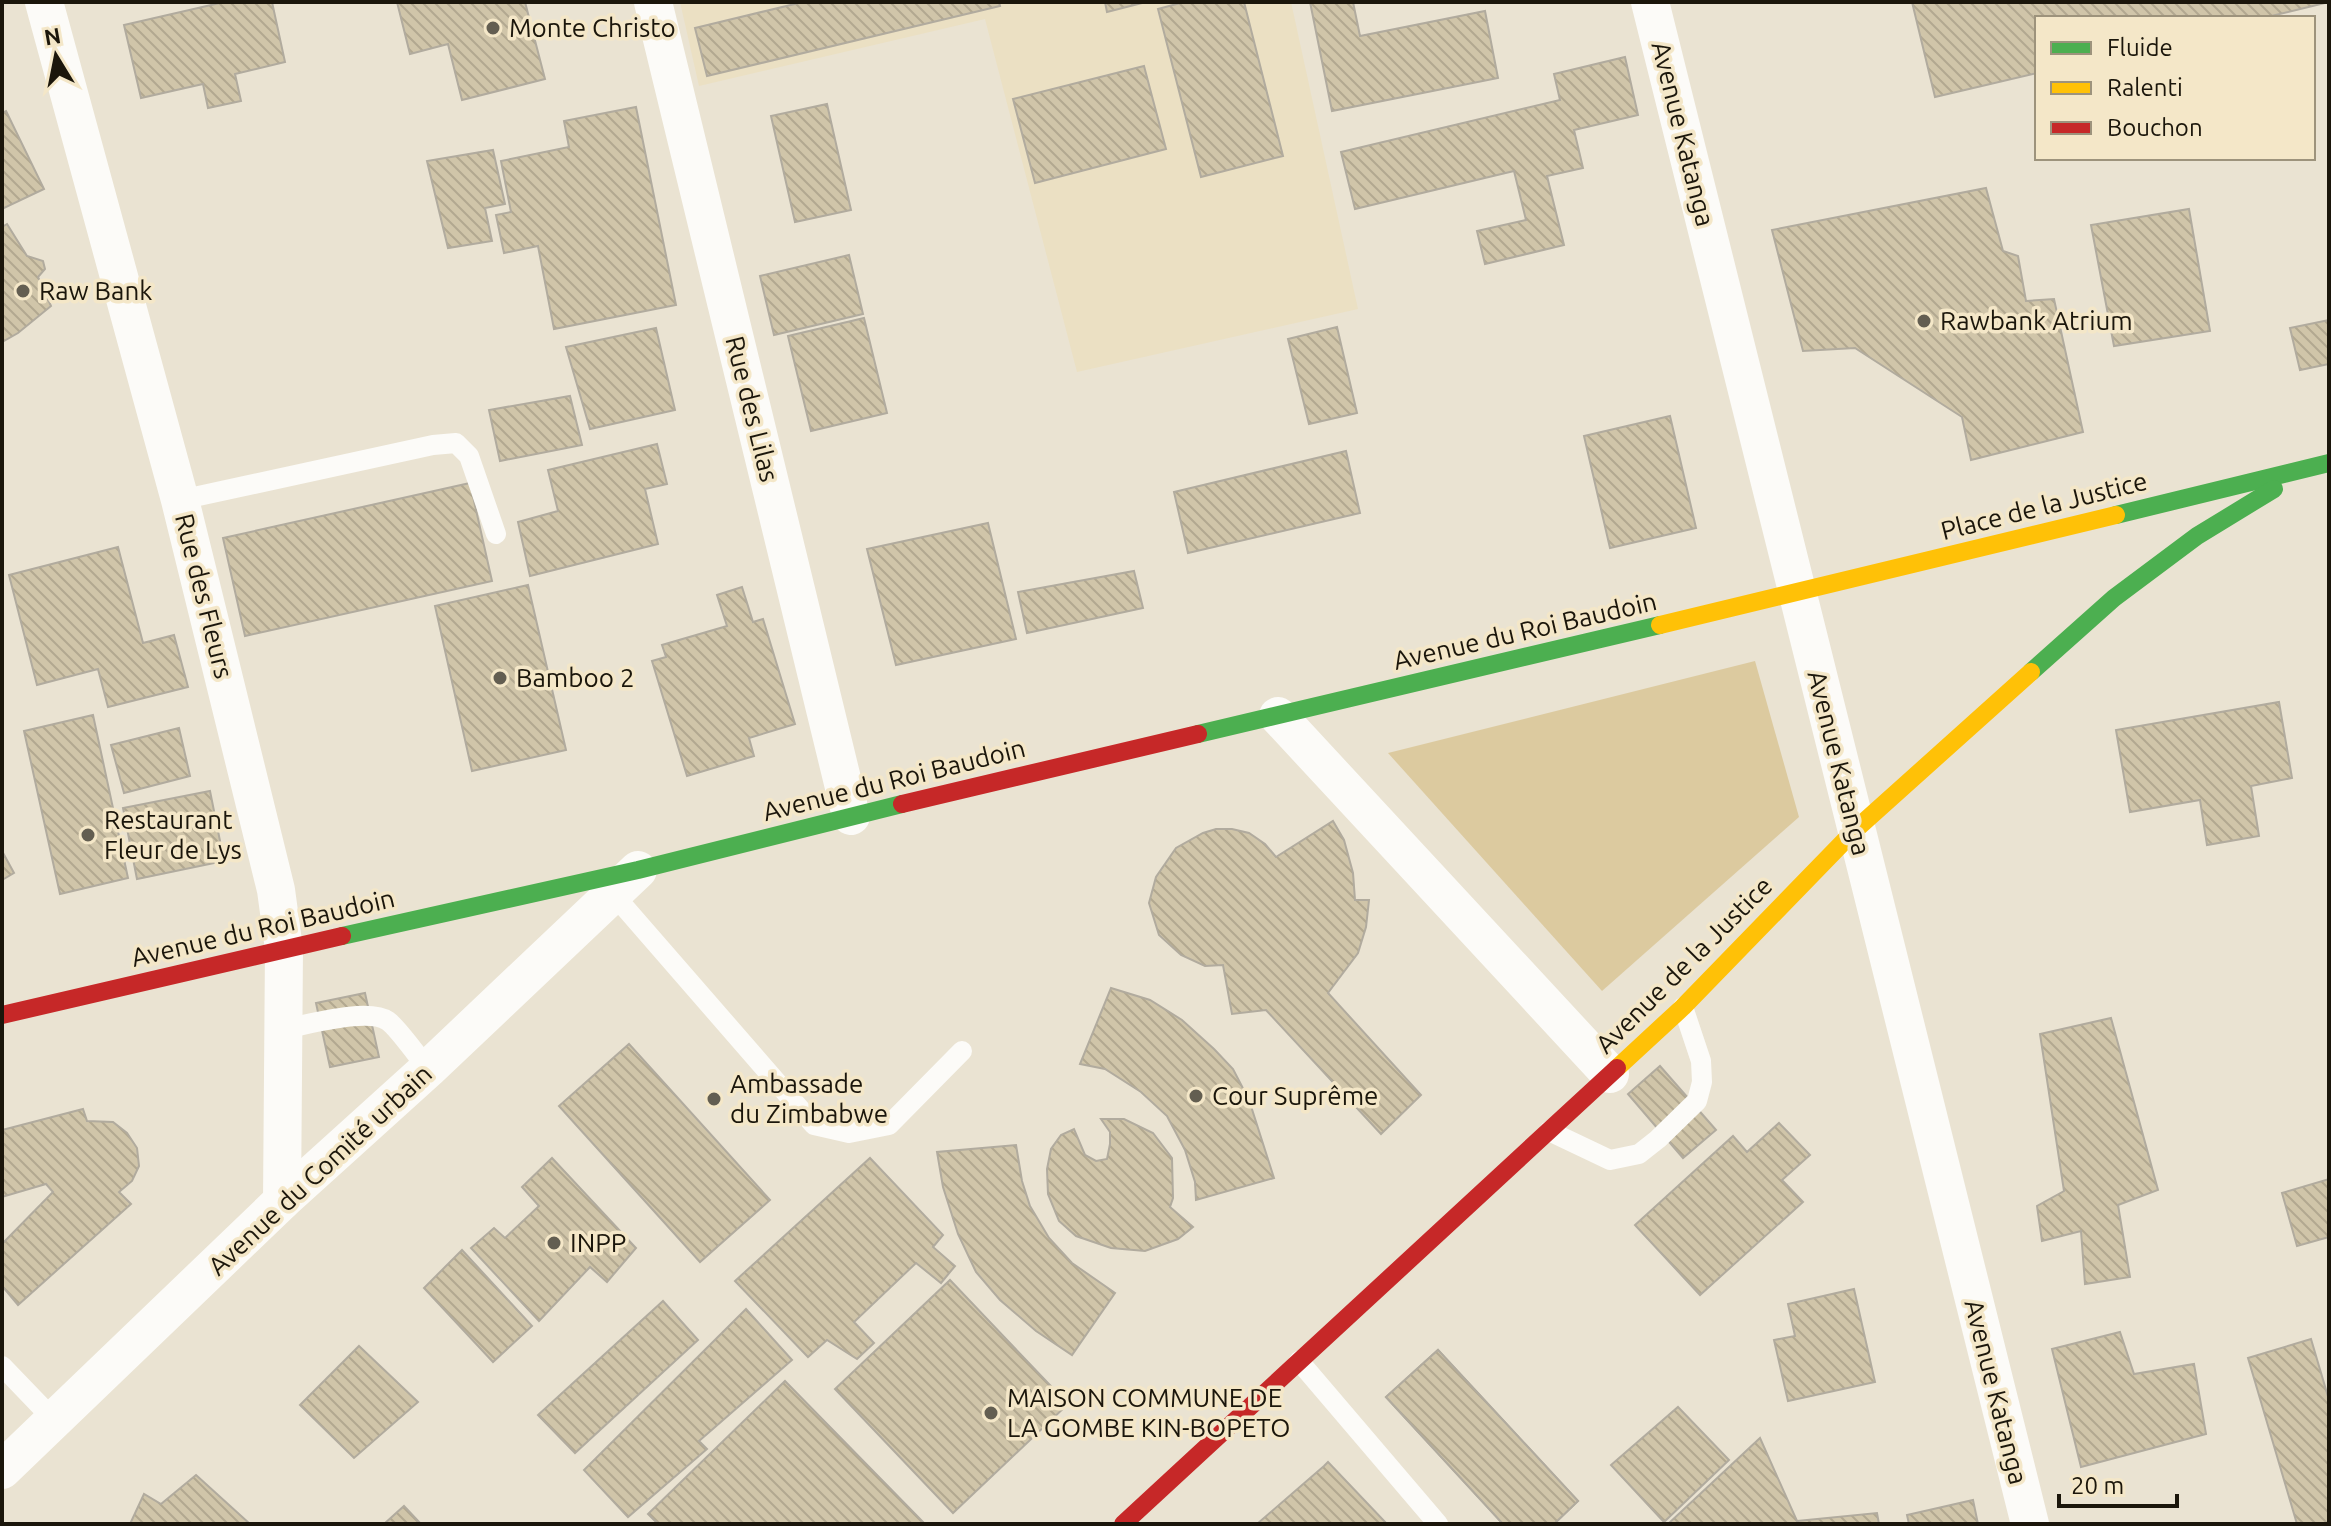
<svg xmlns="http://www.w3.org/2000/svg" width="2331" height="1526" font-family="Ubuntu,sans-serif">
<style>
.built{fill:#ebe0c3}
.park{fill:#dcca9f}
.building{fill:url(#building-back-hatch);stroke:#b1ab9e;stroke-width:2}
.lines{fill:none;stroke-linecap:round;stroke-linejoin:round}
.lane{stroke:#fcfbf8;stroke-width:20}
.street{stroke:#fcfbf8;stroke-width:38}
.fast{stroke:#4caf50;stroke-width:18}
.slow{stroke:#ffc107;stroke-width:18}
.jam{stroke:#c62828;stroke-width:18}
.poi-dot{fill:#635e51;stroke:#f4e7c8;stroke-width:3}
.labels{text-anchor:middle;stroke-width:7;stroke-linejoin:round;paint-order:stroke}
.poi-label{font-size:26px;fill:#1b160b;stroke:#f4e7c8;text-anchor:start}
.street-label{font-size:26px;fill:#1b160b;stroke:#f4e7c8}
</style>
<defs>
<pattern id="building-back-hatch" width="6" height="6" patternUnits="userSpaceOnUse" patternTransform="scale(2)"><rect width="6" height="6" fill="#d0c5a9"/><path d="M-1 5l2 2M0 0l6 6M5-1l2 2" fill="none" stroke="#b2a890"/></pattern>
</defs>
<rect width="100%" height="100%" fill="#eae3d2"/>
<!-- built -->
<polygon class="built" points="680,2 1291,2 1358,309 1077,372 985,19 699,86"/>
<!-- park -->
<polygon class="park" points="1755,661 1799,817 1602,991 1388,753"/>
<!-- building -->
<g class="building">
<polygon points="224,2 272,2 285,62 235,74 241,101 208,108 203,84 141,98 124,25"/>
<polygon points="397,2 525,2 545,79 462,100 448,44 410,54"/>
<polygon points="803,2 999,2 1000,6 707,76 695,28"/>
<polygon points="1105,2 1146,2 1107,12"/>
<polygon points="1184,2 1244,2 1283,156 1201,177 1158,9"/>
<polygon points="1310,2 1353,2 1360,36 1485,11 1498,78 1332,111"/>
<polygon points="1912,2 2329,2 2263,18 2037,18 2037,73 1935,97"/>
<polygon points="1625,57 1638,115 1574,130 1583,168 1547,176 1564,245 1485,264 1477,231 1526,220 1514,171 1355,209 1341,152 1560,100 1554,74"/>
<polygon points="1144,66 1166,149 1035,183 1013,99"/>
<polygon points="827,104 851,210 795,222 771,116"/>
<polygon points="636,107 676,305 554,329 538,246 504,253 496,215 511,212 501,161 569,147 564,121"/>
<polygon points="6,111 44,189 2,209 2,113"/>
<polygon points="493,150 505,204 485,208 492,241 448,248 427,161"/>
<polygon points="1986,188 2003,251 2018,256 2026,301 2054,299 2083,432 1971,460 1962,417 1855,348 1803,351 1772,230"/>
<polygon points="2189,209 2210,331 2114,346 2091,225"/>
<polygon points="7,224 27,256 43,261 45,269 38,277 51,306 18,333 2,342 2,227"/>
<polygon points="849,255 863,314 774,335 760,276"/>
<polygon points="864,318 887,413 811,431 788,336"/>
<polygon points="2329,320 2329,364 2300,370 2290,328"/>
<polygon points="1337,327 1357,413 1309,424 1288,339"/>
<polygon points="656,328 675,410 590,429 566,347"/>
<polygon points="570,396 582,445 500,461 489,410"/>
<polygon points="1670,416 1696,528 1610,548 1584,436"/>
<polygon points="657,444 667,484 645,489 658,544 530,576 518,522 558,511 548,470"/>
<polygon points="1346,451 1360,513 1188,553 1174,492"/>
<polygon points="470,483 492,581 245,636 223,538"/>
<polygon points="988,523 1016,639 896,665 867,549"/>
<polygon points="118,547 143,643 174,635 188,687 108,707 98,669 37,685 9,575"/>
<polygon points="1134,571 1143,608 1027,633 1018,592"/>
<polygon points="528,585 566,750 472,771 435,606"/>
<polygon points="742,587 753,622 763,619 795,724 749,738 754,756 687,776 652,661 666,657 662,645 727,626 717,595"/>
<polygon points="2279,702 2292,778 2251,786 2259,836 2207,845 2200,800 2130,812 2116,730"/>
<polygon points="93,715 128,878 60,894 24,731"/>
<polygon points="179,728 190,776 124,793 111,745"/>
<polygon points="210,791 224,861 137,879 123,808"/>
<polygon points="1333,821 1344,840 1353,873 1355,900 1369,900 1366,927 1358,953 1328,993 1421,1095 1381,1134 1266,1010 1232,1014 1223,965 1205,966 1181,955 1159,935 1149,903 1156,877 1176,848 1203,833 1216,829 1232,829 1249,833 1265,844 1276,857"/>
<polygon points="2,851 14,873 2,880"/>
<polygon points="1111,988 1150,1000 1182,1020 1214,1049 1233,1069 1249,1100 1274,1178 1196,1200 1195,1182 1185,1150 1167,1116 1141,1092 1105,1069 1080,1064"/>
<polygon points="365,993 379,1057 330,1067 316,1003"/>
<polygon points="2111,1018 2158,1190 2118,1205 2130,1277 2085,1284 2081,1231 2042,1241 2037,1206 2064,1191 2040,1034"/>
<polygon points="629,1044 770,1200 700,1262 559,1106"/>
<polygon points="1660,1066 1716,1130 1683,1158 1628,1094"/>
<polygon points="83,1109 87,1121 113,1122 127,1133 137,1148 139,1166 132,1181 119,1192 131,1204 18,1305 2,1286 2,1244 53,1192 46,1184 2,1197 2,1130"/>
<polygon points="1101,1119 1124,1119 1153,1133 1172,1158 1173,1198 1170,1207 1193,1227 1178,1239 1145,1251 1111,1248 1076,1236 1059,1221 1048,1194 1047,1169 1051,1149 1061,1135 1074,1129 1085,1155 1096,1161 1107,1159 1110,1144 1110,1132"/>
<polygon points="1779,1123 1810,1155 1782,1180 1803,1202 1700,1295 1635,1225 1733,1136 1747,1152"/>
<polygon points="1016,1145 1022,1181 1030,1206 1049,1238 1072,1263 1115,1293 1072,1355 1036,1331 1000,1300 976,1272 958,1234 943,1187 937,1152"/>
<polygon points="552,1158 636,1248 607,1282 590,1267 539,1321 471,1248 494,1228 505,1238 539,1206 522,1187"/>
<polygon points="870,1158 943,1235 933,1247 955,1266 941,1283 916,1263 854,1322 874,1343 857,1359 827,1340 808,1357 735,1281"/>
<polygon points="2329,1179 2329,1237 2297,1246 2282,1193"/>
<polygon points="462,1250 532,1326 493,1362 424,1288"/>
<polygon points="950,1280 1068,1404 953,1513 835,1389"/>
<polygon points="1854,1289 1875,1382 1788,1401 1774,1340 1795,1336 1788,1304"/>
<polygon points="663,1301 698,1340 575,1453 538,1415"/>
<polygon points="746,1309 792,1360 699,1441 707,1449 628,1517 584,1470"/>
<polygon points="2120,1332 2134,1374 2194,1364 2206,1434 2081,1467 2052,1349"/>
<polygon points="2311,1339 2329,1400 2329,1524 2297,1524 2248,1358"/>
<polygon points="359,1346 418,1402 354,1458 300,1405"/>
<polygon points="1438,1350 1578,1501 1554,1524 1503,1524 1386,1397"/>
<polygon points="1438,1350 1578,1501 1554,1524 1503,1524 1386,1397"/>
<polygon points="785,1381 925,1524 658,1524 648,1514"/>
<polygon points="1678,1407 1729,1460 1664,1522 1611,1465"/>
<polygon points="1760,1438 1797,1521 1877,1513 1879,1524 1668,1524"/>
<polygon points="1328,1462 1387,1524 1257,1524 1324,1466"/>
<polygon points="196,1475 250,1524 130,1524 144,1494 161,1504"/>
<polygon points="1973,1500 1978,1524 1909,1524 1907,1515"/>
<polygon points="404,1506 421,1524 384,1524"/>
</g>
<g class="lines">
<!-- lane -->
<g class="lane">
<polyline points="180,500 433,445 456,443 469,456 496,534"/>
<polyline points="614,895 814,1125 849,1133 889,1125 962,1051"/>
<path d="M283,1029C307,1025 368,1007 388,1021C398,1028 419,1058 428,1069"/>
<polyline points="1549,1131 1610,1160 1639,1154 1658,1139 1697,1101 1702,1082 1701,1061 1683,1007"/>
<polyline points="1299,1361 1438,1524"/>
<polyline points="2,1366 54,1420"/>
</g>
<!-- street -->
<g class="street">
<polyline points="44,2 180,500 276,890 284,949 282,1201"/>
<polyline points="653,2 851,816"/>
<polyline points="1650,2 2030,1524"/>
<polyline points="1278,716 1610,1074"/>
<polyline points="2,1470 282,1201 428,1069 638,870"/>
</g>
<!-- fast -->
<g class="fast">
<polyline points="2116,515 2329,463"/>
<polyline points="2031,672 2114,598 2197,536 2274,489"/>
<polyline points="1198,734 1660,625"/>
<polyline points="342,936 638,870 902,804"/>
</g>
<!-- slow -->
<g class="slow">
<polyline points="1660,625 2116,515"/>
<polyline points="1617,1068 1683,1007 1855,830 2031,672"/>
</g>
<!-- jam -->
<g class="jam">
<polyline points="902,804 1198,734"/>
<polyline points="2,1015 342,936"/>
<polyline points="1123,1524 1617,1068"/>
</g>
</g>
<!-- markers -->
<g class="poi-dot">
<circle cx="493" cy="28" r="8"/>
<circle cx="23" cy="291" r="8"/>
<circle cx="1924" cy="321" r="8"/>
<circle cx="500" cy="678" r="8"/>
<circle cx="88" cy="835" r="8"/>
<circle cx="1196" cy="1096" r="8"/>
<circle cx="714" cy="1099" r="8"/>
<circle cx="554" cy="1243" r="8"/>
<circle cx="991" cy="1413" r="8"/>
</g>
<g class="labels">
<!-- poi labels -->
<g class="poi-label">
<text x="509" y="37">Monte Christo</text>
<text x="39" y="300">Raw Bank</text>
<text x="1940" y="330">Rawbank Atrium</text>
<text x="516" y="687">Bamboo 2</text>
<text x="104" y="829">Restaurant<tspan x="104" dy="30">Fleur de Lys</tspan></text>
<text x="730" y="1093">Ambassade<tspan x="730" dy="30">du Zimbabwe</tspan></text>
<text x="1212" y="1105">Cour Suprême</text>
<text x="570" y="1252">INPP</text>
<text x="1007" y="1407">MAISON COMMUNE DE<tspan x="1007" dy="30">LA GOMBE KIN-BOPETO</tspan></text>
</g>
<!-- street labels -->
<g class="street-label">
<text transform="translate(1683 134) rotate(76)" y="9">Avenue Katanga</text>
<text transform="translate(752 409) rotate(76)" y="9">Rue des Lilas</text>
<text transform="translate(2044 506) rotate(-14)" y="9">Place de la Justice</text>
<text transform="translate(204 596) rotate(76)" y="9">Rue des Fleurs</text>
<text transform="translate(1525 631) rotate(-13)" y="9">Avenue du Roi Baudoin</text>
<text transform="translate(1839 763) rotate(76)" y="9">Avenue Katanga</text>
<text transform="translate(894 780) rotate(-14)" y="9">Avenue du Roi Baudoin</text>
<text transform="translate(263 928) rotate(-13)" y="9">Avenue du Roi Baudoin</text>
<text transform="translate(1684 965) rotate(-45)" y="9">Avenue de la Justice</text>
<text transform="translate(320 1170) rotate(-43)" y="9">Avenue du Comité urbain</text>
<text transform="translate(1996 1392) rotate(76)" y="9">Avenue Katanga</text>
</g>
</g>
<!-- border -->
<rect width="2331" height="1526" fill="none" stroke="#1b160b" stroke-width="8"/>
<!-- legend -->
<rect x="2035" y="16" width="280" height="144" fill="#f4e7c8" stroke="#9d937c" stroke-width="2"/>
<rect x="2051" y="42" width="40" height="12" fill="#4caf50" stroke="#9d937c" stroke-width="2"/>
<text x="2107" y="56" font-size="24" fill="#1b160b">Fluide</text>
<rect x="2051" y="82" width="40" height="12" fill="#ffc107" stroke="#9d937c" stroke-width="2"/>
<text x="2107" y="96" font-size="24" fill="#1b160b">Ralenti</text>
<rect x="2051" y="122" width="40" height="12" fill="#c62828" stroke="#9d937c" stroke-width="2"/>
<text x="2107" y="136" font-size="24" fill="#1b160b">Bouchon</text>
<!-- north arrow -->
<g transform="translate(56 56) rotate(350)" stroke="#f4e7c8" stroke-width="6" paint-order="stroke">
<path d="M0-6L14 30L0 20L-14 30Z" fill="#1b160b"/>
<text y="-12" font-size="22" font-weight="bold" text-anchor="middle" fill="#1b160b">N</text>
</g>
<!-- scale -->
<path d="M2059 1494v12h118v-12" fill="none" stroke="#1b160b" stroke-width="4"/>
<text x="2071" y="1494" font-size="24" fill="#1b160b" stroke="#f4e7c8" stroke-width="6" paint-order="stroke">20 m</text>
</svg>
